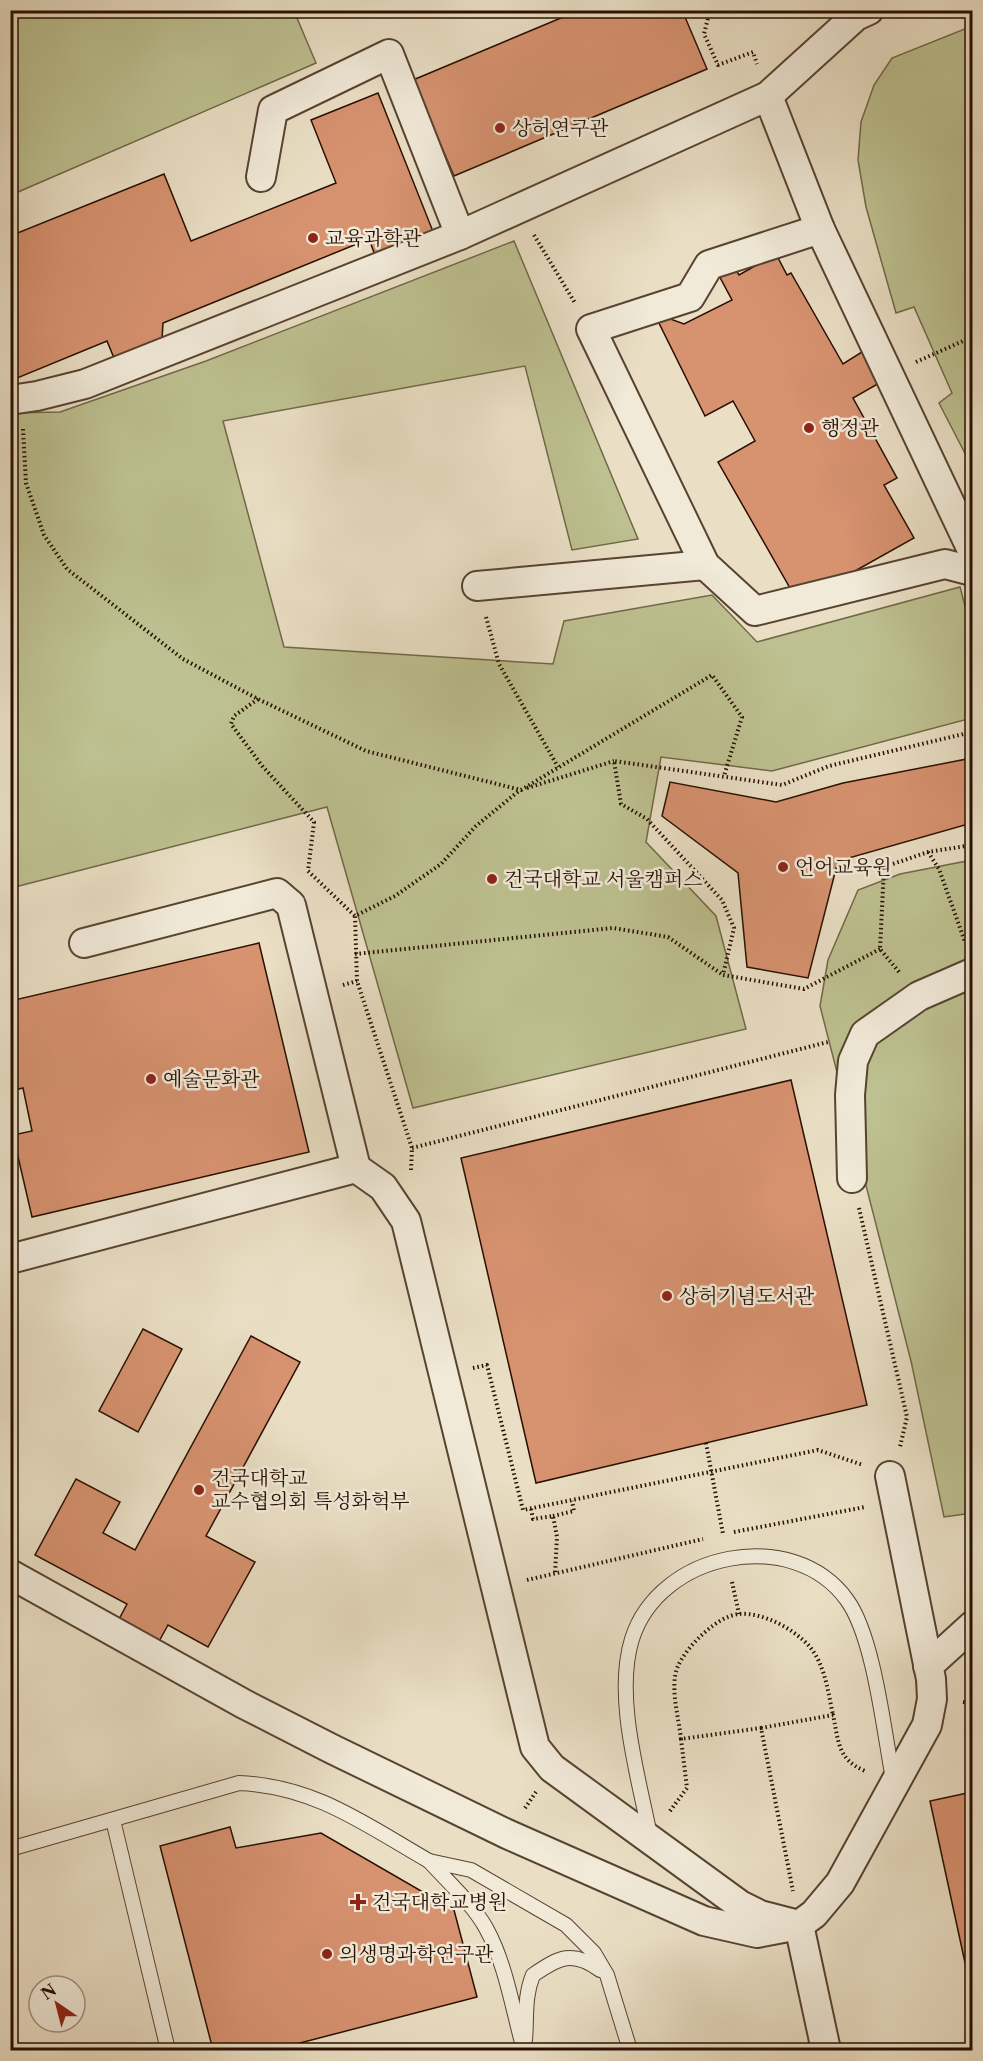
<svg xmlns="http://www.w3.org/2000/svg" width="983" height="2061" font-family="'Libre Caslon Text','Noto Serif KR',serif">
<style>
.green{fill:#bdc090;stroke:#726848;stroke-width:1.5}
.building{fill:#d79270;stroke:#280f00;stroke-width:1.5}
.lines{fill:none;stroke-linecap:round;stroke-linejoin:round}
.lane-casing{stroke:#584331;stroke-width:16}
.street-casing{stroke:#584331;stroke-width:32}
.path{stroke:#280f00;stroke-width:4;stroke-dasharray:1.5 3;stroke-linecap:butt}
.lane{stroke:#f1ead9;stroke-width:14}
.street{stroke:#f1ead9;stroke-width:28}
.path-bridge{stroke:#280f00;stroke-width:4;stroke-dasharray:1.5 3;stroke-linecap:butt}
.poi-dot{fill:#8f2418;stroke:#f1ead9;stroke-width:2}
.labels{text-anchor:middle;stroke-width:5;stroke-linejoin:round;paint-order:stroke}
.poi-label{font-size:20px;fill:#280f00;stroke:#f1ead9;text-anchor:start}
</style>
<rect width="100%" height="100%" fill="#eadfc5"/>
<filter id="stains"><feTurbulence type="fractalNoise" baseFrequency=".00333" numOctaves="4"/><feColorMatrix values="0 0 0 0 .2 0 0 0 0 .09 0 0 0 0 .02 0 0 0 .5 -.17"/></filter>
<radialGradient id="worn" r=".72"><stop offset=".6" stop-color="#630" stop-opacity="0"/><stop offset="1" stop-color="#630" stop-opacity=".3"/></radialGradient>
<!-- green -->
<g class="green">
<polygon points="11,10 294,11 316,63 11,195"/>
<polygon points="972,26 972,467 939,403 952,393 914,307 896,313 866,207 858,160 861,122 874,85 892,58"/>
<polygon points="514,241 638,539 572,550 525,366 223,421 284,647 553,664 564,621 712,595 757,642 960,587 972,632 972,718 772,771 661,757 646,842 716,916 746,1029 413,1108 327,807 11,888 11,413 60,412 206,361"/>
<polygon points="972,860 972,1513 944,1517 911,1361 820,1006 828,960 858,890 900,874"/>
</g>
<!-- building -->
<g class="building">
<polygon points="566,10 682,10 707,69 454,176 413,80 568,15"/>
<polygon points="378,93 434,234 376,258 369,239 163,323 162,339 114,358 107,341 10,381 10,236 164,174 191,241 336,183 311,120"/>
<polygon points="776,254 787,275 791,273 843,364 865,350 883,381 853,398 897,478 884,485 914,538 814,594 794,595 718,462 755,441 733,401 705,416 654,313 684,324 732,300 716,270 731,262 739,275"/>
<polygon points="972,758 972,823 838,861 808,978 747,967 738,873 662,816 670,782 776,802 843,783"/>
<polygon points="259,943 309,1152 32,1217 13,1135 32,1131 23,1088 10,1091 10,1001"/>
<polygon points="791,1080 867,1405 536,1483 461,1158"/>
<polygon points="143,1329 182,1349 138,1432 99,1411"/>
<polygon points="251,1336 300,1362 206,1536 255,1562 208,1647 168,1625 157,1645 117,1623 127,1604 35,1555 76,1479 120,1502 103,1533 135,1550"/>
<polygon points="972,1792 972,1995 930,1801"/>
<polygon points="230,1827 236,1848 321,1833 454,1910 477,1997 273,2050 213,2050 160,1846"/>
</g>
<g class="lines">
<!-- lane casing -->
<g class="lane-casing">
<g id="lane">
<polyline points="113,1820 168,2050"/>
<path d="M650,1836C639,1778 614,1697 632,1639C659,1552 793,1525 847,1600C874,1637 884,1732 893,1779"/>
<path d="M10,1849L239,1783C315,1786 366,1825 429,1861"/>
<path d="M525,2040C527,2017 524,1997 533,1975C559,1957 573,1950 600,1970"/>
<path d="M524,2050C513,2011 506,1964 486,1928C472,1903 448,1882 429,1861L471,1870L566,1925L594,1953L607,1975L630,2050"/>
</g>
</g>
<!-- street casing -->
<g class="street-casing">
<g id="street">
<polyline points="768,96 820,229"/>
<polyline points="261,177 273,110 389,54 460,235 768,96 856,16 869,10"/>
<polyline points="10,400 37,396 85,384 460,235"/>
<polyline points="972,550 820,229 709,265 690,297 591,329 705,565 755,611 945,564 972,571"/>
<polyline points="477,586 705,565"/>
<polyline points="84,943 277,893 291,905 356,1168"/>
<polyline points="852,1178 850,1095 853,1061 865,1034 919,996 972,973"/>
<polyline points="10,1259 356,1168 383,1187 406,1221 535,1747 552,1768 740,1905 760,1915 791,1923"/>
<polyline points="10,1574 244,1704 332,1749 507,1834 704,1921 757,1933 799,1925 814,1914 840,1883 927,1725 932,1699 931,1679 890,1476"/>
<polyline points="928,1666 972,1626"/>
<polyline points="799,1925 826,2050"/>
</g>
</g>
<!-- path -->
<g class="path">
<polyline points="710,10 704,34 718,65 753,52 757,64"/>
<polyline points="534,235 575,303"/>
<polyline points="916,362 972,337"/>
<polyline points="23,429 26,483 44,535 67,569 183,659 258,699 366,751 521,790 712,675 742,717 724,776"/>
<polyline points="486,617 499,664 558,767"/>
<polyline points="258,699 234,716 231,724 263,767 314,822 308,871 355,916"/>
<polyline points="527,788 614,761"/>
<polyline points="928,852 939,869 965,942"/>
<polyline points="880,949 804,989 723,975 734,928 722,900 647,819 621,804 614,761 782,785 829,766 972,732"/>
<polyline points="355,954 613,928 668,937 723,975"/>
<polyline points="899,972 880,949 884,867 928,852 972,845"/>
<polyline points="343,985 357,981"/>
<polyline points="412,1148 828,1042"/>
<polyline points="411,1170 412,1148 357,981 355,916 395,896 441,864 476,826 520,790"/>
<polyline points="859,1208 907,1417 900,1447"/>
<polyline points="473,1368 487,1365 523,1510 818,1450 863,1465"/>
<polyline points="531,1509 533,1519 553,1516 557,1537 555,1574"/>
<polyline points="553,1516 574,1511 572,1501"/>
<polyline points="734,1532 865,1507"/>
<polyline points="527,1580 703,1539"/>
<polyline points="732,1582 739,1614"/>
<polyline points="963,1702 972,1703"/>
<path d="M761,1728L833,1715C839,1742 837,1759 865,1771"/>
<path d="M681,1739C679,1718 669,1686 678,1666C687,1646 717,1616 739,1614C763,1612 794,1629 809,1646C825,1664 828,1692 833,1715"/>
<polyline points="525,1808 536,1792"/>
<polyline points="670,1811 687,1788 681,1739 761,1728 793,1891"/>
</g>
<!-- lane -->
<use href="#lane" class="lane"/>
<!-- street -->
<use href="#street" class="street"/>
<!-- path-bridge -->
<polyline class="path-bridge" points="706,1443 723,1534"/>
</g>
<!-- markers -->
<g class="poi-dot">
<circle cx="500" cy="128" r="6"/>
<circle cx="313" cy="238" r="6"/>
<circle cx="809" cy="428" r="6"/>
<circle cx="783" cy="867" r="6"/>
<circle cx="492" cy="879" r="6"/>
<circle cx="151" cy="1079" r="6"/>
<circle cx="667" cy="1296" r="6"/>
<circle cx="199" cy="1490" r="6"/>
<path d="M355 1893h6v6h6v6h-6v6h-6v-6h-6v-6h6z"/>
<circle cx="327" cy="1954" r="6"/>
</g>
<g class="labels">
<!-- poi labels -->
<g class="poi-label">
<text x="512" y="135">상허연구관</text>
<text x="325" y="245">교육과학관</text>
<text x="821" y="435">행정관</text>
<text x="795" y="874">언어교육원</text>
<text x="504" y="886">건국대학교 서울캠퍼스</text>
<text x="163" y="1086">예술문화관</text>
<text x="679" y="1303">상허기념도서관</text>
<text x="211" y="1485">건국대학교<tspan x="211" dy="23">교수협의회 특성화헉부</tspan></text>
<text x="372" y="1909">건국대학교병원</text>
<text x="339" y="1961">의생명과학연구관</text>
</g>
</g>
<!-- margin -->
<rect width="983" height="2061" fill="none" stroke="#eadfc5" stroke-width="36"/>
<rect x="12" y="12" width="959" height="2037" fill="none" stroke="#280f00" stroke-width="3"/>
<rect x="18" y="18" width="947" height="2025" fill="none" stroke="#280f00" stroke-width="1.5"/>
<!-- north arrow -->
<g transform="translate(57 2004) rotate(325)"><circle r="28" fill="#f1ead9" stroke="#a19282" stroke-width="1.5"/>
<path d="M0-4.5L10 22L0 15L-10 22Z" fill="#8f2418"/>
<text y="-9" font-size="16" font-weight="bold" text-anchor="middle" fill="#280f00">N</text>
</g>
<rect width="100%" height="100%" filter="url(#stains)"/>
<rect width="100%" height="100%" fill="url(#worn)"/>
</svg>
